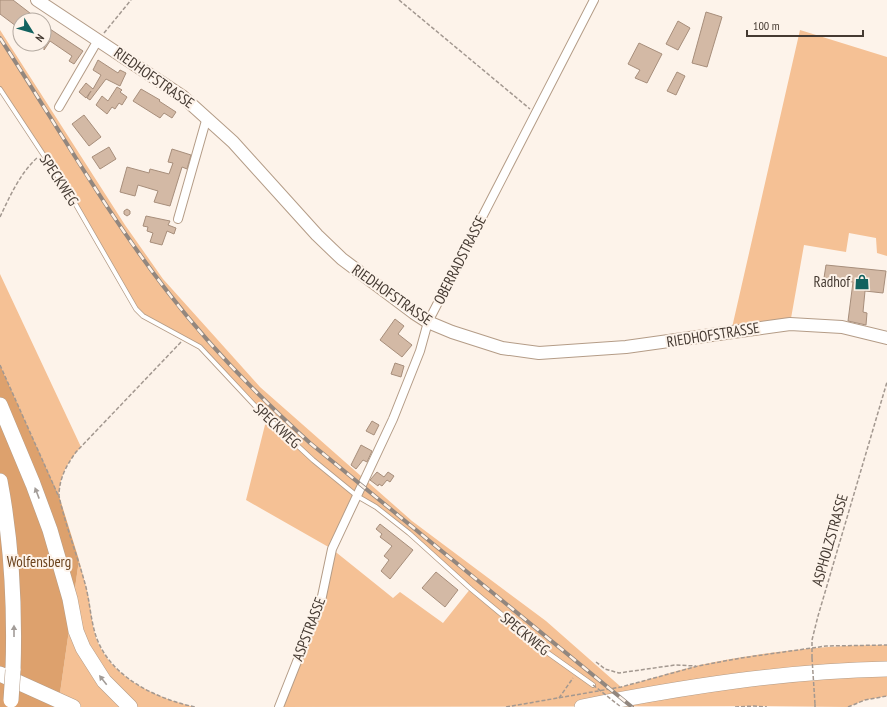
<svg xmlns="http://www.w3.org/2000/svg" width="887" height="707" font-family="'PT Sans Narrow',sans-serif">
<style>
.green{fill:#f5c195;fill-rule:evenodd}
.forest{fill:#dda16d}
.building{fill:#d3b9a5;stroke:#a78e7b}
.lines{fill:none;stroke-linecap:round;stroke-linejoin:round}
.lane-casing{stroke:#b49c87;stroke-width:5.5}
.street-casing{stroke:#b49c87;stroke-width:10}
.secondary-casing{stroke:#b49c87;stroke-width:14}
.highway-casing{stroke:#b49c87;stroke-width:16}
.path{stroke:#a39890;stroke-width:1.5;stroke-dasharray:4 2;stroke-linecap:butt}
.lane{stroke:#fff;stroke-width:4}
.street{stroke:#fff;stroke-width:8}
.secondary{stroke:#fff;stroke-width:12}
.highway{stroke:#fff;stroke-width:15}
.rail-casing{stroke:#92877f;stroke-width:4}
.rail{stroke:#fdf3ea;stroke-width:2.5;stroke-dasharray:8;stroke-linecap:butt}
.highway-bridge-casing{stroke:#b49c87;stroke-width:16;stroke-linecap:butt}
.path-bridge{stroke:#a39890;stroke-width:1.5;stroke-dasharray:4 2;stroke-linecap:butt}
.highway-bridge{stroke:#fff;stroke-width:15}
.oneway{fill:#a29c98}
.labels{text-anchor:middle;stroke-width:4;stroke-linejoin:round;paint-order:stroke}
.street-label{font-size:15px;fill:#453a32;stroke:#fdf3ea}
.poi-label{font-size:15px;fill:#453a32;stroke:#fdf3ea;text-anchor:end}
.park-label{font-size:15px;fill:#6b431d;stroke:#fdf3ea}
</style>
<rect width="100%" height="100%" fill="#fdf3ea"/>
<!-- green -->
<g class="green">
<path d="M0,30L125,225L163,279L260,387L412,521L546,621L621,687C648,680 674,671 700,665C762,652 824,645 887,645V696L865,700L848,707L754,706L279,707L318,608L332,549L246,500L267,417L200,347L155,324L136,309L87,224L0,89ZM357,496C399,521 434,556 471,588L443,623L400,592L393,598L332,549Z"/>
<polygon points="800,30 887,57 887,256 877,253 876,238 849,233 846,252 804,245 790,324 731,332"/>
<path d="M0,274L81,447C68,461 59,476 59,496L0,365Z"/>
<path d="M79,560C82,573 86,585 89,599C91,612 92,625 96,638C111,678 156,698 195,707H58Z"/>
</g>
<!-- forest -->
<polygon class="forest" points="0,365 59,496 79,560 58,707 0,707"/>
<!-- building -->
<g class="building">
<polygon points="0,0 13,0 39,20 20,20 20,29 0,14"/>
<polygon points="706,12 722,17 707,67 692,63"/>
<polygon points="678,21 690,28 678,50 666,44"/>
<polygon points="44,25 83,51 74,64 69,61 72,56 50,41 44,50"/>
<polygon points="639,43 662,54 647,83 635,78 640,70 628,64"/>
<polygon points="98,60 118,73 120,70 126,73 120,86 106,79 90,100 87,98 91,91 86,98 79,92 86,83 93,89 101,75 93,70"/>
<polygon points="677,72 685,76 676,95 667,91"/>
<polygon points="117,87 122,90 120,92 127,97 122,105 119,103 115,109 112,107 107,114 96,105 102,96 108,101"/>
<polygon points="141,89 160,100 159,101 176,112 172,118 164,113 160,118 133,101"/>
<polygon points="84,115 101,137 89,146 72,124"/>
<polygon points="109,147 116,159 100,169 92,157"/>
<polygon points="172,149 191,155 187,169 182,167 170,206 154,202 158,191 138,185 135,196 120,192 127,167 149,173 150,169 169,174 173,163 168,162"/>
<polygon points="127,209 130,211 130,214 127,216 124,214 124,211"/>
<polygon points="146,216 170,221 168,225 176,228 174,234 167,231 162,245 150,242 153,233 147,231 148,227 143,226"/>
<polygon points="826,265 886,271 883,293 865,291 863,312 867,313 866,325 848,321 853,282 824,278"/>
<polygon points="395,319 404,326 398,334 412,345 402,357 380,340"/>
<polygon points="395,363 404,366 401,377 391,374"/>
<polygon points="372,421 379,425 374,435 366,431"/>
<polygon points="361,445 372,451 367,462 363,460 356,469 351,465"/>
<polygon points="377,472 384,477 388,472 394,476 390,482 387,480 382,486 379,484 378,486 370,480"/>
<polygon points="380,524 413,550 390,579 381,571 389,560 384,556 392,546 380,537 382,534 376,529"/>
<polygon points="436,572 458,590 445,607 422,588"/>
</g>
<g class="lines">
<!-- lane casing -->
<g class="lane-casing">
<polyline id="lane" points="0,89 72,198 136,309 143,316 200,347 257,408 313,460 357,496 376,507 409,533 471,589 548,653 593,685"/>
</g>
<!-- street casing -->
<g class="street-casing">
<g id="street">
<polyline points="59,107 98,40"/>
<polyline points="178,219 207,117"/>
<polyline points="279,707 321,601 332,549 393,419 420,351 428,322 594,0"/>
</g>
</g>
<!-- secondary casing -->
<g class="secondary-casing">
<polyline id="secondary" points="37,0 182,96 233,142 317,235 342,259 414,313 428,322 452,332 502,348 539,353 626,347 790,324 842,327 887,338"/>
</g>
<!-- highway casing -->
<g class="highway-casing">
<g id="highway">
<polyline points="0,405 33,484 50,530 70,599 76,631 83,648 104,681 130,707"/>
<path d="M0,481C12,544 15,607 13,670"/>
<polyline points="0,674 73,707"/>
<path d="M582,707C683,687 784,671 887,669"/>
</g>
</g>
<!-- path -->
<g class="path">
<polyline points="399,0 530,109"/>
<polyline points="104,33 131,0"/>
<path d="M0,217C10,196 20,173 38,157"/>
<path d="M181,342L76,452C66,466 59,479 59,496C65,524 76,552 84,580C90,599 90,620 97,639C112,678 157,699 195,707"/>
<polyline points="0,365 58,495"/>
<polyline points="812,658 812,640 818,616 887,382"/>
<polyline points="596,662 605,669 619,673 675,665 696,666"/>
<polyline points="559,698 573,678"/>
<polyline points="815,704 815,707"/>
<polyline points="506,707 621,687 698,666 741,658 826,646 887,645"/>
<polyline points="735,707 754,706 767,707"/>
<polyline points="848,707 865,700 887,696"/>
</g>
<!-- lane -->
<use href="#lane" class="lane"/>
<!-- street -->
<use href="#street" class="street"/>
<!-- secondary -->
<use href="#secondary" class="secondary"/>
<!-- highway -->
<use href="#highway" class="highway"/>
<!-- rail casing -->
<g class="rail-casing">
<path id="rail" d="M0,38C55,122 105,211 167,291C209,346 258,396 310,443L632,707"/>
</g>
<!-- rail -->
<use href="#rail" class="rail"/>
<!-- highway-bridge casing -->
<g class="highway-bridge-casing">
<polyline id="highway-bridge" points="11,700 13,670"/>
</g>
<!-- path-bridge -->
<g class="path-bridge">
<polyline points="812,658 815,704"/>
<polyline points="593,685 621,707"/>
</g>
<!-- highway-bridge -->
<use href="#highway-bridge" class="highway-bridge"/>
</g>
<!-- one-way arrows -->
<defs><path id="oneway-solid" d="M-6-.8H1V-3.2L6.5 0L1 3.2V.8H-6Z"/></defs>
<g class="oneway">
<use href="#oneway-solid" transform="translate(37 493) rotate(-111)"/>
<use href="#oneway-solid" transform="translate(14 631) rotate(-90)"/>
<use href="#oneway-solid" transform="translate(103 680) rotate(-128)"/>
</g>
<!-- icons -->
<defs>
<g id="shop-bare" transform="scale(1.2)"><path d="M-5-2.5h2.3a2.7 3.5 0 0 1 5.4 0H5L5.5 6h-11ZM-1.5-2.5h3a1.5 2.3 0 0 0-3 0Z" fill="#12625f" stroke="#fdf3ea" stroke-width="2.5" paint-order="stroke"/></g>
</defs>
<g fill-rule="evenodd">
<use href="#shop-bare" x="862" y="282"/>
</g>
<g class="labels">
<!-- street labels -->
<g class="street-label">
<text transform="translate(154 78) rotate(35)" y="5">RIEDHOFSTRASSE</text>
<text transform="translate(59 180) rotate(57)" y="5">SPECKWEG</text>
<text transform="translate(460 260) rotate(-63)" y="5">OBERRADSTRASSE</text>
<text transform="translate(392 295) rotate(35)" y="5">RIEDHOFSTRASSE</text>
<text transform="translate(713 335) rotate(-9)" y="5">RIEDHOFSTRASSE</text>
<text transform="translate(277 426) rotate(43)" y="5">SPECKWEG</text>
<text transform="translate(830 540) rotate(-74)" y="5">ASPHOLZSTRASSE</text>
<text transform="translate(309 629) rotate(-69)" y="5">ASPSTRASSE</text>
<text transform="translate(525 634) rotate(39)" y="5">SPECKWEG</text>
</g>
<!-- poi labels -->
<g class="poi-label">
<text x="850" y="287">Radhof</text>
</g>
<!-- park labels -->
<g class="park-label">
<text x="39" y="567">Wolfensberg</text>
</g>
</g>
<!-- north arrow -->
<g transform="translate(32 32) rotate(127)"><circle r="19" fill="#fdf3ea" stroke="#b3a9a0"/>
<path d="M0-3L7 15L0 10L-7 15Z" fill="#12625f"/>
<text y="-6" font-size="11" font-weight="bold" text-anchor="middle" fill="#453a32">N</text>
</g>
<!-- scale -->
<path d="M747 30v6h116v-6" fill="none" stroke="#453a32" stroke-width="2"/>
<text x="753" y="30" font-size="12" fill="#453a32" stroke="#fdf3ea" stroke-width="3" paint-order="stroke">100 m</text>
</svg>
